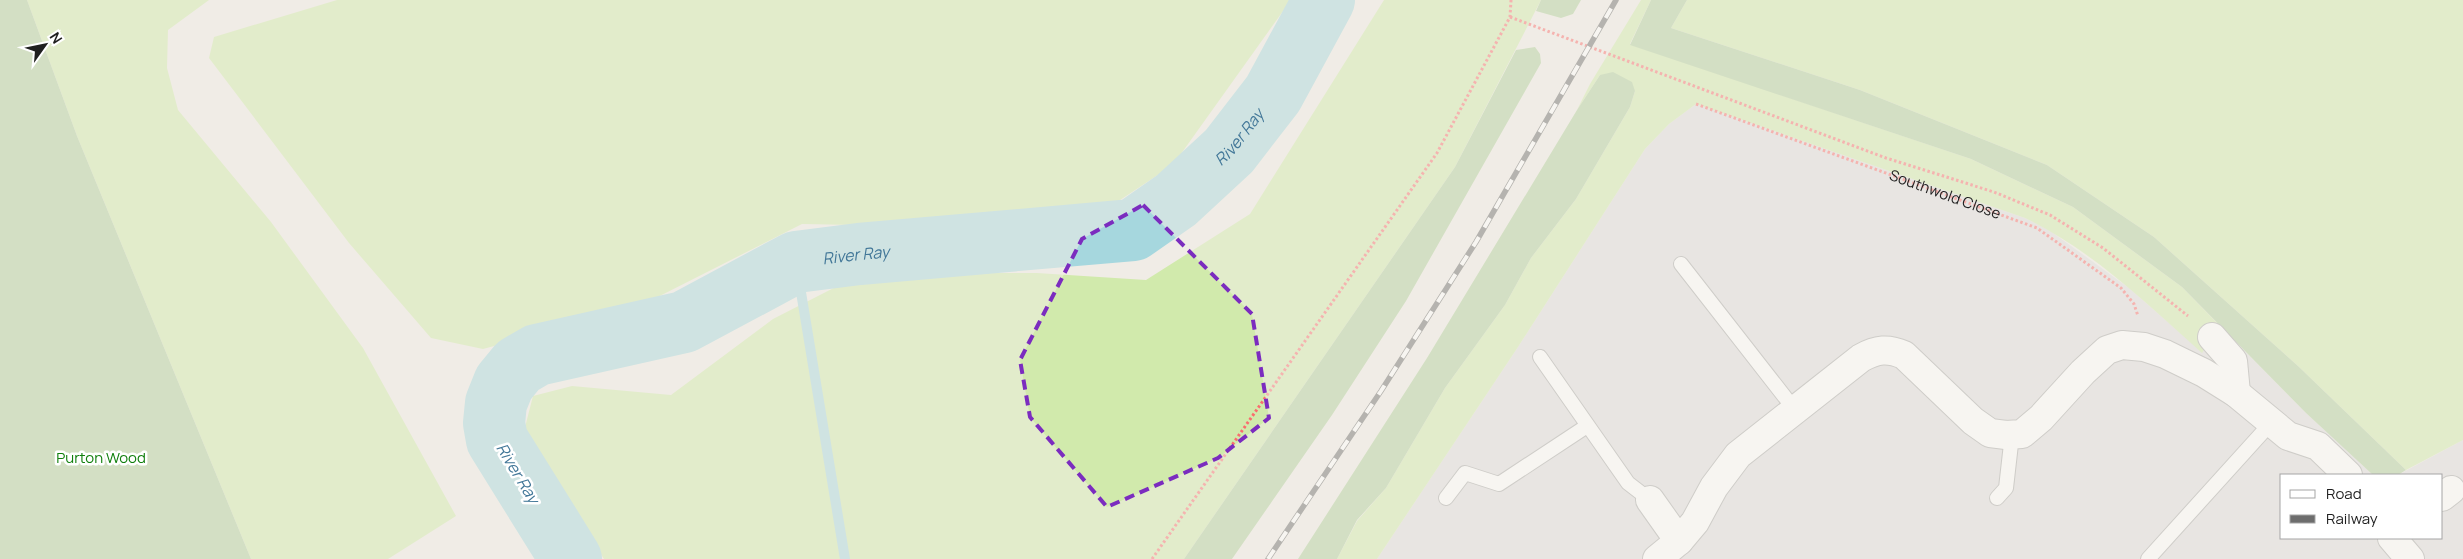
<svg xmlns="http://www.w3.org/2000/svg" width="2463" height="559" font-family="Manrope,sans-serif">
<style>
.residential{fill:#dddcdd}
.grass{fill:#d1eaac}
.forest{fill:#b0cf9b}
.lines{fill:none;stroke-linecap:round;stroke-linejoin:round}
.stream{stroke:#a6d7de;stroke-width:10}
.river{stroke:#a6d7de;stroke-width:62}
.lane-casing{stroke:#a6a6a6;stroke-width:16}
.street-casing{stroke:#a6a6a6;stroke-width:30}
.path{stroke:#fa6d6e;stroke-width:3;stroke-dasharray:2.5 2.5;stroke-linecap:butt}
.lane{stroke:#fff;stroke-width:14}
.street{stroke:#fff;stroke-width:28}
.rail-casing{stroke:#6d6d6d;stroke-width:5.5}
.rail{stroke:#fff;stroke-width:4;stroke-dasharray:11;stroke-linecap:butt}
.marked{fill:none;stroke:#7b2cbf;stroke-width:4;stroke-dasharray:10 6;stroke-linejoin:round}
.labels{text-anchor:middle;stroke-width:5;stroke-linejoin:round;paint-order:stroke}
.street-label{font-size:15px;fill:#1f1f1f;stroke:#fff}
.park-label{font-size:15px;fill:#0f7f0c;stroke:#fff}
.water-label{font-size:16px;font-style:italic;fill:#427798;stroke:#fff}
</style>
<rect width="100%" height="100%" fill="#f0ece6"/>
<!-- residential -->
<polygon class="residential" points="1696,104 2025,218 2049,230 2129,288 2202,352 2220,326 2306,413 2373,475 2282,475 2282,538 2442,538 2442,475 2398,475 2463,440 2463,559 1377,559 1518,347 1645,149 1669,124"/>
<!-- grass -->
<g class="grass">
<polygon points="27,0 209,0 168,30 167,68 178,110 271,222 363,348 456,516 388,559 251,559 77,136"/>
<polygon points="337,0 1291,0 1173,165 1114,204 959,227 802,224 636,308 483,349 431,338 349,243 209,58 214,37"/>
<polygon points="1384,0 1541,0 1455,167 1184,559 604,559 523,435 533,396 572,386 671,395 773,319 863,273 1037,273 1146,280 1250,214"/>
<path d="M1641,0H1651L1630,44L1971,159L2073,207L2182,287L2220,326L2202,353C2147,304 2092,250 2025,218L1696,104L1669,124L1645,149L1518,347L1377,559H1337L1357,521L1386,488L1445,388L1505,305L1531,258L1576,199L1630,107L1635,91L1600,75L1577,110L1590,84Z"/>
<polygon points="1687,0 2463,0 2463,440 2406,470 2298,366 2154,237 2047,165 1860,90 1671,28"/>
</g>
<!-- forest -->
<g class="forest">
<polygon points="0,0 27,0 77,136 251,559 0,559"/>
<polygon points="1541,0 1581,0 1573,14 1561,18 1536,11"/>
<polygon points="1651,0 1687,0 1671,28 1860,90 2047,165 2154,237 2298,366 2406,470 2398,475 2373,475 2306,413 2182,287 2073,207 1971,159 1630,45"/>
<polygon points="1535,47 1540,54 1541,63 1406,301 1332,415 1232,559 1184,559 1455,167 1516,50"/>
<polygon points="1613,72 1632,82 1635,91 1630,107 1576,199 1531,258 1505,305 1445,388 1386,488 1357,520 1337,559 1298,559 1427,358 1577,110 1600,75"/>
</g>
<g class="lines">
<!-- stream -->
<polyline class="stream" points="796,262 845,559"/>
<!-- river -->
<path class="river" id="s1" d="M571,559L497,440L494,423L496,403L504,383L518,366L537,355L684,322L796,262L859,254L1133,230L1176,200L1229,151L1273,94L1324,0"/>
<!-- lane casing -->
<g class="lane-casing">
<g id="lane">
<polyline points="1681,264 1795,410"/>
<polyline points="1540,357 1628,483 1650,500"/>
<polyline points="1446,498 1465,473 1499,484 1587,426"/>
<polyline points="1997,498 2006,488 2012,435"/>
<polyline points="2148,559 2271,423"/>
</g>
</g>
<!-- street casing -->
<g class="street-casing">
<g id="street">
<polyline points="2212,337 2233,361 2236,393"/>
<polyline points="2442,497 2451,490"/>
<polyline points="1650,500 1679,541"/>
<polyline points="2392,538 2410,559"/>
<path d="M1657,559L1679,541L1695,522L1714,487L1738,455L1861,358C1877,349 1888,348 1904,355L1973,421L1990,433L2006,435L2022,434L2041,418L2083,372L2107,350L2122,345L2144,347L2165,354L2204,373L2236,393L2288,436L2318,446L2348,475"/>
</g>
</g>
<!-- path -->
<g class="path">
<polyline points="1510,17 1886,158 1994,192 2050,215 2103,248 2188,316"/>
<path id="s2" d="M1696,104L2037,228L2121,288L2134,304L2138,316"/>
<polyline points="1152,559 1437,153 1510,17 1511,0"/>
</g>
<!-- lane -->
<use href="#lane" class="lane"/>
<!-- street -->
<use href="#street" class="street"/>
<!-- rail casing -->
<g class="rail-casing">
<polyline id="rail" points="1268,559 1381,391 1476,242 1616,0"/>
</g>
<!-- rail -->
<use href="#rail" class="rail"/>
</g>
<!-- marked area -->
<path d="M0 0H2463V559H0ZM1143,205L1252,314L1269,418L1218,458L1107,507L1030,417L1020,360L1082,239Z" fill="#f0ece6" fill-opacity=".55" fill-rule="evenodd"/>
<path class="marked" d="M1143,205L1252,314L1269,418L1218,458L1107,507L1030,417L1020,360L1082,239Z"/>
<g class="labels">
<!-- street labels -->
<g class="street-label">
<text dy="5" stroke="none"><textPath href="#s2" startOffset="265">Southwold Close</textPath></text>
</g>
<!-- park labels -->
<g class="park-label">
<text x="101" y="463">Purton Wood</text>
</g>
<!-- water labels -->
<g class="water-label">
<text dy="6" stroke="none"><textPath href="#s1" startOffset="1001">River Ray</textPath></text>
<text dy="6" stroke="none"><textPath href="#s1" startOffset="581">River Ray</textPath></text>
<text transform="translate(518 473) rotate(59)" y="6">River Ray</text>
</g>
</g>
<!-- legend -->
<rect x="2280" y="474" width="162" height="65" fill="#ffffff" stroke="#a5a5a5"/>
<rect x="2290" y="490" width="25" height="8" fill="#ffffff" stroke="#a5a5a5"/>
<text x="2326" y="499" font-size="15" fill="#1f1f1f">Road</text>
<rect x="2290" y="515" width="25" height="8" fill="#6d6d6d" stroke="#a5a5a5"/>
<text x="2326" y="524" font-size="15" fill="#1f1f1f">Railway</text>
<!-- north arrow -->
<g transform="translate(45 45) rotate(57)" stroke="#ffffff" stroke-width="4" paint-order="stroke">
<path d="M0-4L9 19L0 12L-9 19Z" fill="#1f1f1f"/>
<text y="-8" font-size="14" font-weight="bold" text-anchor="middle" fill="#1f1f1f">N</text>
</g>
</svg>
